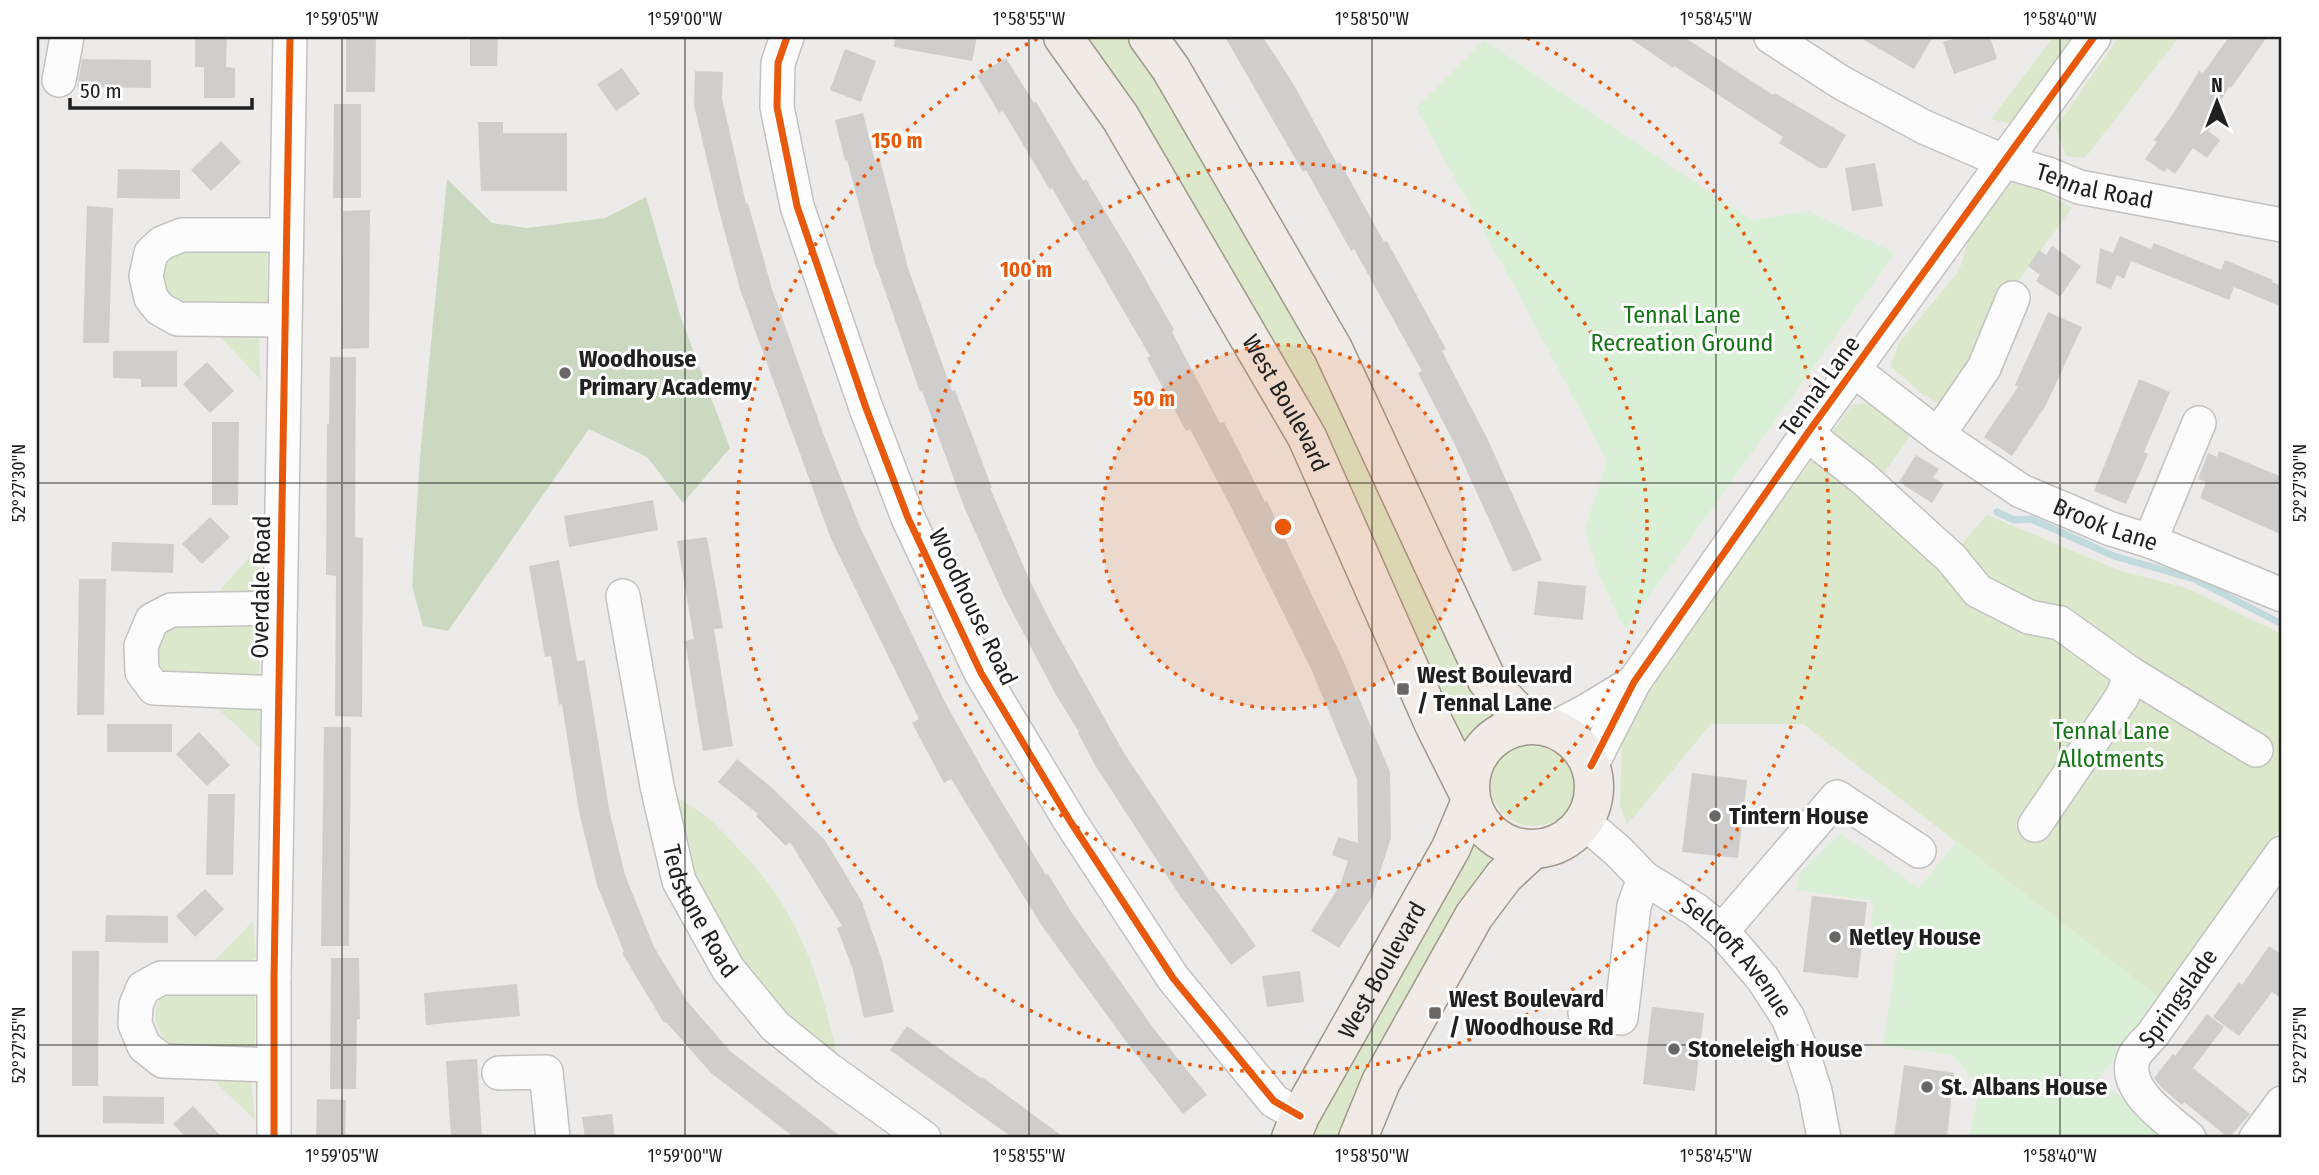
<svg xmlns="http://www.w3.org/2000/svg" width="2319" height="1175" font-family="'Fira Sans Condensed',sans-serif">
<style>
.grass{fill:#dce8cb}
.forest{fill:#cbd9c1}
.park{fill:#d9f0d7}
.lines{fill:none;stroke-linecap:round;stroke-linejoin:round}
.stream{stroke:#c0dade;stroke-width:7}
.building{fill:#d0cecc}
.minor-casing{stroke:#c3c2c1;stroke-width:36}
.major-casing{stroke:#a29788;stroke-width:41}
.minor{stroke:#fcfcfc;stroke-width:33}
.major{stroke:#f0ebe6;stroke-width:38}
.cycleway-casing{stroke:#fff;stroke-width:11}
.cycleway{stroke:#e8590c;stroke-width:7}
.ticks{fill:none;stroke:#202020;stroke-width:2;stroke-opacity:0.45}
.ring{fill:none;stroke:#e8590c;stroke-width:3.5;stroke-dasharray:3.5 7}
.poi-dot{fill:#686766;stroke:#fff;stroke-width:2.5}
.labels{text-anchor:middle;stroke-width:6;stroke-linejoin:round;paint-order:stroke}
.street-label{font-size:24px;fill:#202020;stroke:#fff}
.park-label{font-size:24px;fill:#167617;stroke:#fff}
.poi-label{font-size:24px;font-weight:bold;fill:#202020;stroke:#fff;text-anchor:start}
.centre{fill:#e8590c;stroke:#fff;stroke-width:3.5}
.ring-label{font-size:21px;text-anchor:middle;font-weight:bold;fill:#e8590c;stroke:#fff;stroke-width:6;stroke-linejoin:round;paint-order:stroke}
.neatline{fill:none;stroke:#202020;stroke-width:2.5}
.ticks-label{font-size:18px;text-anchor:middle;fill:#202020}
</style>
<rect width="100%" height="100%" fill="#edebe9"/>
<!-- grass -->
<g class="grass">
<polygon points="1076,37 1130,37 1325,359 1498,713 1483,723 1462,744"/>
<polygon points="2053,37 2077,37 2012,124 1991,119"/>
<polygon points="2119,37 2179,37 2085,158 2066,156 2056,127"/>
<polygon points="2022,179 2072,208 2015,285 1942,406 1921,393 1890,366 1899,343 1959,271 1973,225 2007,185"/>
<path d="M267,245V309C245,308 189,314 173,300C167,295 166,287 164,280C161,268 167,258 175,251Z"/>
<polygon points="217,334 253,334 259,338 260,379"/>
<polygon points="1867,403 1911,435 1879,480 1955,552 1987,515 2121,571 2187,588 2282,634 2282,826 2161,999 1803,724 1711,724 1627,825 1620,805 1622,738 1636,701 1852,405"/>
<polygon points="259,547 260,584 251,591 216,594"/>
<path d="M260,618L259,680L167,676C154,658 157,646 165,626Z"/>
<polygon points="212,703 254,705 261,715 260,748"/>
<circle cx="1534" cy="782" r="44"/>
<path d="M657,786C672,795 688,803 703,814C713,821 721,831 730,840C803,911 822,983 842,1079L728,969Z"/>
<polygon points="1474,841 1493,855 1391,1036 1346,1138 1308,1138"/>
<polygon points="253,921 256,956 247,966 209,966"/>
<polygon points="255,987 255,1049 175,1047 162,1036 155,1020 156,1007 161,994"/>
<polygon points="208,1075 251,1080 255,1120"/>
</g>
<!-- forest -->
<polygon class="forest" points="447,179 492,223 527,228 605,218 646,197 681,318 730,448 683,503 647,457 589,429 448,631 423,626 412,586 420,456"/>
<!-- park -->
<g class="park">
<polygon points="1484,40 1751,220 1808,211 1895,253 1625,630 1598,574 1585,528 1607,461 1518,293 1416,108"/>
<polygon points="1840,833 1919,888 1957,841 2161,999 2098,1079 2173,1138 1969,1138 1980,1089 1953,1055 1883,1046 1900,932 1872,926 1873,901 1797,890 1800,873"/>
</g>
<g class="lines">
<!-- stream -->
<polyline class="stream" points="1997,512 2014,520 2031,519 2114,556 2194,579 2282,624"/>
</g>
<!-- building -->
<g class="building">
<polygon points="195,37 227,37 226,67 235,68 235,98 204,98 204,67 195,67"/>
<polygon points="346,37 376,37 375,92 346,92"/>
<polygon points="470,37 498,37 497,66 470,66"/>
<polygon points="895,37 977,37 972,61 894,47"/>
<polygon points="1225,37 1263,37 1294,85 1337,164 1340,162 1384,242 1387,241 1446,349 1442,351 1488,440 1542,560 1513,572 1455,445 1418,373 1422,371 1354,249 1351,251 1306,170 1303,172"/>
<polygon points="1628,37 1684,37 1773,95 1775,93 1846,135 1827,168 1819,168 1779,143 1783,137 1674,66 1673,68"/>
<polygon points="1859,37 1933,37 1914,69"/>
<polygon points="1960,37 1990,37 1997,59 1954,74 1943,42"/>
<polygon points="2229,37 2267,37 2231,88 2229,87 2209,120 2214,125 2208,131 2220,140 2207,158 2193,148 2175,174 2167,168 2164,172 2145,159 2157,142 2154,140 2173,114 2199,71 2203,73"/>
<polygon points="845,49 876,61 861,102 830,90"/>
<polygon points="1006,58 1034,103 1036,102 1083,181 1086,179 1138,266 1174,330 1172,332 1220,423 1224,422 1265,502 1267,501 1343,660 1390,772 1391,838 1372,897 1339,948 1311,931 1340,885 1348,861 1332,855 1338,837 1358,843 1357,779 1312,671 1231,507 1190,429 1186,431 1147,358 1150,356 1052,188 1050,190 1003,111 999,113 977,76"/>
<polygon points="82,59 151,60 151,88 77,87"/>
<polygon points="622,68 640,94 616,111 597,84"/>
<polygon points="695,71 723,72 722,98 746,204 748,203 772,289 823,433 860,527 946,704 992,786 1046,875 1048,874 1072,913 1154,1029 1207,1095 1183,1114 1125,1040 1042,926 951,779 944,783 912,723 919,719 831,539 740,289 718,207 694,105"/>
<polygon points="334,104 361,104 361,198 333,198"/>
<polygon points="863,113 875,161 880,160 908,268 952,391 955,390 992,488 990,488 1029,579 1051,623 1124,753 1213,886 1256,946 1231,965 1180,896 1095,765 1078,733 1079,732 1056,695 1004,596 964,507 922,391 920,392 877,268 876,268 847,160 845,161 835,120"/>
<polygon points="478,122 503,122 503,133 567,133 567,191 481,191"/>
<polygon points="221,141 241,162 211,191 191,170"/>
<polygon points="1875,163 1883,206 1852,211 1845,168"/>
<polygon points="118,169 180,170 180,199 117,198"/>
<polygon points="87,206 113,208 109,343 83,343"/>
<polygon points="370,210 369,348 341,349 343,211"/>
<polygon points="2120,236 2151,249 2154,243 2221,270 2225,260 2273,280 2272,282 2282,286 2282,307 2234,287 2229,300 2131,261 2124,279 2117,275 2111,289 2096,283 2100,248 2113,253"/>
<polygon points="2052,246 2081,266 2060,297 2036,281 2040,275 2028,266 2039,250 2046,255"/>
<polygon points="2048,312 2082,327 2046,405 2012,456 1984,437 2018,387 2015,385"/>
<polygon points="113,351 177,351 177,387 141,387 141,379 113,378"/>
<polygon points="330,357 356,357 355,537 363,538 362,717 335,716 336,576 326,575 327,424 329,424"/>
<polygon points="207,362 234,391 210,413 183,384"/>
<polygon points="2139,379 2170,392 2144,452 2148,454 2126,504 2094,491"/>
<polygon points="212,422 239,422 238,505 212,505"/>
<polygon points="2219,451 2282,477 2282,535 2200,498 2206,482 2198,479 2208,453 2217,457"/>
<polygon points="1916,455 1939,469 1933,477 1944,484 1932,503 1899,482"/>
<polygon points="653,500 658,530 569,547 564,516"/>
<polygon points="210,517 230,537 202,564 182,544"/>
<polygon points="707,537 723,628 714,629 733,746 703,751 685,641 694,639 677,541"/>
<polygon points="112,542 174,544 173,573 111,571"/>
<polygon points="559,560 577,661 585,660 609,809 625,875 654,947 687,1001 730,1051 843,1138 795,1138 711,1073 666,1022 664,1023 622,953 624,952 597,885 579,812 562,704 559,705 551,656 545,657 529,566"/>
<polygon points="79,579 106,579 104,715 77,715"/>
<polygon points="1538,581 1586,586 1583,620 1534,615"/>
<rect x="107" y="724" width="65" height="28"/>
<polygon points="324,727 351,727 349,946 321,946"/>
<polygon points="199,732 230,765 207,786 176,754"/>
<polygon points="737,759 771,787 825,840 864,905 863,906 882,960 894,1012 864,1018 853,970 837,928 842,926 790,842 786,846 756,816 758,814 718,782"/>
<polygon points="1692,773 1747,780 1738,858 1682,852"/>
<polygon points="208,794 235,794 233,875 206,875"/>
<polygon points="205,889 224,909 195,937 176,916"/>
<polygon points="1812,896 1867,902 1858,978 1803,972"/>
<polygon points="106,915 168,916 168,943 105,942"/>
<polygon points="2269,946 2282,955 2282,999 2272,992 2239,1036 2213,1017 2239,982 2242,985"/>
<polygon points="72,951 99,951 98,1086 72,1086"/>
<polygon points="331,958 359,958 360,1019 357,1019 356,1089 330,1089"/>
<polygon points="1300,971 1304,1002 1267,1007 1262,976"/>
<polygon points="517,984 520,1016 426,1025 424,993"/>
<polygon points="1652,1007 1704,1013 1695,1091 1643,1084"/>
<polygon points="2207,1014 2224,1027 2193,1068 2250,1114 2229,1138 2184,1102 2182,1105 2161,1087 2154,1078 2173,1054 2175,1056"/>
<polygon points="907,1026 981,1078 982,1077 1065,1138 1013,1138 957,1098 890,1050"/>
<polygon points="477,1059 482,1138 451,1138 446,1061"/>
<polygon points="1904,1065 1954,1073 1947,1138 1894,1138"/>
<polygon points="103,1096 164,1097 164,1124 103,1123"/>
<polygon points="317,1099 346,1100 345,1138 316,1138"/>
<polygon points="193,1106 223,1138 186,1138 173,1124"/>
<polygon points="612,1114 615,1138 585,1138 582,1117"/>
</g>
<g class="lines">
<!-- minor casing -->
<g class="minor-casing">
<g id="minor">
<polyline points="787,37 778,63 777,107 797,206 866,408 908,518 981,673 1070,821 1173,978 1274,1101 1300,1116"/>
<path id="s1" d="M1771,37L1842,83L1924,127L2003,161L2048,174L2079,187L2282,225"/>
<polyline points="59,80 67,37"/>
<polyline points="285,320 178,319 160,309 151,298 146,276 151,253 162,243 182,235 285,235"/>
<path id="s2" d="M1855,371L1938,435L2021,491L2111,529L2150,541L2282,595"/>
<polyline points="1807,434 1864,479 1951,558 1978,591 2029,617 2060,623 2131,674 2256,750"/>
<polyline points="1938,435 1984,368 2013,298"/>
<polyline points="2150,541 2199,423"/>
<path id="s3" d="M623,596L657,786L679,881L728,969L775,1026L828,1069L924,1138"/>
<polyline points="278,693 154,688 142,672 141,646 152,620 171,610 280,608"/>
<polyline points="1554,728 1588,710 1634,682"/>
<polyline points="1591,766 1634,682 1807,434 2094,37"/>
<path id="s4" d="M1584,822L1618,851L1644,878L1696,910L1722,931L1763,979L1788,1018L1803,1054L1815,1091L1824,1138"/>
<polyline points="2035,825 2122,697 2131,674"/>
<polyline points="1722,931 1837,797 1919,851"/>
<polyline points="1585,1013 1621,1018 1634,906 1644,878"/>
<polyline points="273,1065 163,1061 144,1046 135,1024 136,1005 143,988 161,978 274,978"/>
<polyline points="499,1073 546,1072 553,1138"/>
<polyline points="274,1138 274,978 290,37"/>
<path id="s5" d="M2189,1138C2169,1120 2118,1088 2135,1055C2139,1048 2148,1040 2153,1034L2282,853"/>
<polyline points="2256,1138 2282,1103"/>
</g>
</g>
<!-- major casing -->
<g class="major-casing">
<g id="major">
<path id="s6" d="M1063,37L1120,117L1307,437L1434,724L1468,792"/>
<polyline points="1148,37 1171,69 1333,349 1487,680 1528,724"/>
<circle cx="1532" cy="787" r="62"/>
<path id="s7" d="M1291,1138L1300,1116L1451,848L1470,803"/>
<polyline points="1358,1138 1381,1082 1474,916 1504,876 1532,850"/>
</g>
</g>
<!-- minor -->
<use href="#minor" class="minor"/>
<!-- major -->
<use href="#major" class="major"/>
<!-- cycleway casing -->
<g class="cycleway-casing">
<g id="cycleway">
<polyline points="787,37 778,63 777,107 797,206 866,408 908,518 981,673 1070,821 1173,978 1274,1101 1300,1116"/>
<polyline points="1591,766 1634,682 1807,434 2094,37"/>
<polyline points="274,1138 274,978 290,37"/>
</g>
</g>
<!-- cycleway -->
<use href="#cycleway" class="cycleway"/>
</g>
<!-- ticks -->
<path class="ticks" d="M342,37V1138M685,37V1138M1029,37V1138M1372,37V1138M1716,37V1138M2060,37V1138M37,483H2282M37,1045H2282"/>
<!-- distance rings -->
<circle cx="1283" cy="527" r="182" fill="#e8590c" fill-opacity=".12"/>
<g class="ring">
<circle cx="1283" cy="527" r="182"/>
<circle cx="1283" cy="527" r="364"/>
<path d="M1527 38A546 546 0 1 1 1039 38"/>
</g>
<!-- markers -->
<g class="poi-dot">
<circle cx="565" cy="373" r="7"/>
<rect x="1396" y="682" width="14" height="14" rx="3.5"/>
<circle cx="1715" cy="816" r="7"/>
<circle cx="1835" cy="937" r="7"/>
<rect x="1428" y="1006" width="14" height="14" rx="3.5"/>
<circle cx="1674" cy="1049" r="7"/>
<circle cx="1927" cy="1087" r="7"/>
</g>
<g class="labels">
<!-- street labels -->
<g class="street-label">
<text dy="8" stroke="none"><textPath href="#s1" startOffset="359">Tennal Road</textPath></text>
<text transform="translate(1820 386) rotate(-54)" y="8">Tennal Lane</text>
<text dy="8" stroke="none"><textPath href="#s6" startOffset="429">West Boulevard</textPath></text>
<text dy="8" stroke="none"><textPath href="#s2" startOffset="296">Brook Lane</textPath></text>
<text transform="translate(261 587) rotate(-89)" y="8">Overdale Road</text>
<text transform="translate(973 607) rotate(64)" y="8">Woodhouse Road</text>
<text dy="8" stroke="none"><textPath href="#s3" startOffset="326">Tedstone Road</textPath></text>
<text dy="8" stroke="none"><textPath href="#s4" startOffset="206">Selcroft Avenue</textPath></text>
<text dy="8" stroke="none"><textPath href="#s7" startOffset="191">West Boulevard</textPath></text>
<text dy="8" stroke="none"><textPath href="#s5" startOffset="178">Springslade</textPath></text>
</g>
<!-- park labels -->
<g class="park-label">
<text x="1682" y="323">Tennal Lane<tspan x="1682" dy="28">Recreation Ground</tspan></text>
<text x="2111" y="739">Tennal Lane<tspan x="2111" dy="28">Allotments</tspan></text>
</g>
<!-- poi labels -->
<g class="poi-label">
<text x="579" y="367">Woodhouse<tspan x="579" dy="28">Primary Academy</tspan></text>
<text x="1417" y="683">West Boulevard<tspan x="1417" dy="28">/ Tennal Lane</tspan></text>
<text x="1729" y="824">Tintern House</text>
<text x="1849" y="945">Netley House</text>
<text x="1449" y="1007">West Boulevard<tspan x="1449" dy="28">/ Woodhouse Rd</tspan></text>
<text x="1688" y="1057">Stoneleigh House</text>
<text x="1941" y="1095">St. Albans House</text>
</g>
</g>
<circle cx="1283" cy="527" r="10" class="centre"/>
<g class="ring-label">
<text x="897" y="148">150 m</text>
<text x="1026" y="277">100 m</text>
<text x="1154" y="406">50 m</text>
</g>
<!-- border -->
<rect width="2319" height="1175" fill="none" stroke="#ffffff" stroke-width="77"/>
<!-- north arrow -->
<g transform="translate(2217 102)" stroke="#ffffff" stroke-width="5" paint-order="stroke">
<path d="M0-5L12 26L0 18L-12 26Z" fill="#202020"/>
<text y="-10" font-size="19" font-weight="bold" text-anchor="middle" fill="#202020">N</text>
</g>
<!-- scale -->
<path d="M70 98v10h182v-10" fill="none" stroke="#202020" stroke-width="3.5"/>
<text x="80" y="98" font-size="21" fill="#202020" stroke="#ffffff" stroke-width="5" paint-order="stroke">50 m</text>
<rect x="38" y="38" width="2242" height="1098" class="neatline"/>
<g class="ticks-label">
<text x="342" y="25">1°59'05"W</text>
<text x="685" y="25">1°59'00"W</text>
<text x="1029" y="25">1°58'55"W</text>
<text x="1372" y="25">1°58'50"W</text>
<text x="1716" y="25">1°58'45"W</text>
<text x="2060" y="25">1°58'40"W</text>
<text transform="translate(19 483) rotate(-90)" y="6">52°27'30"N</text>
<text transform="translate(2300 483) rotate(-90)" y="6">52°27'30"N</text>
<text transform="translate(19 1045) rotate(-90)" y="6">52°27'25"N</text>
<text transform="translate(2300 1045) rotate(-90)" y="6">52°27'25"N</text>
<text x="342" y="1162">1°59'05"W</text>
<text x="685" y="1162">1°59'00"W</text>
<text x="1029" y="1162">1°58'55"W</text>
<text x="1372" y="1162">1°58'50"W</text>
<text x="1716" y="1162">1°58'45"W</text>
<text x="2060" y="1162">1°58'40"W</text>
</g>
</svg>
